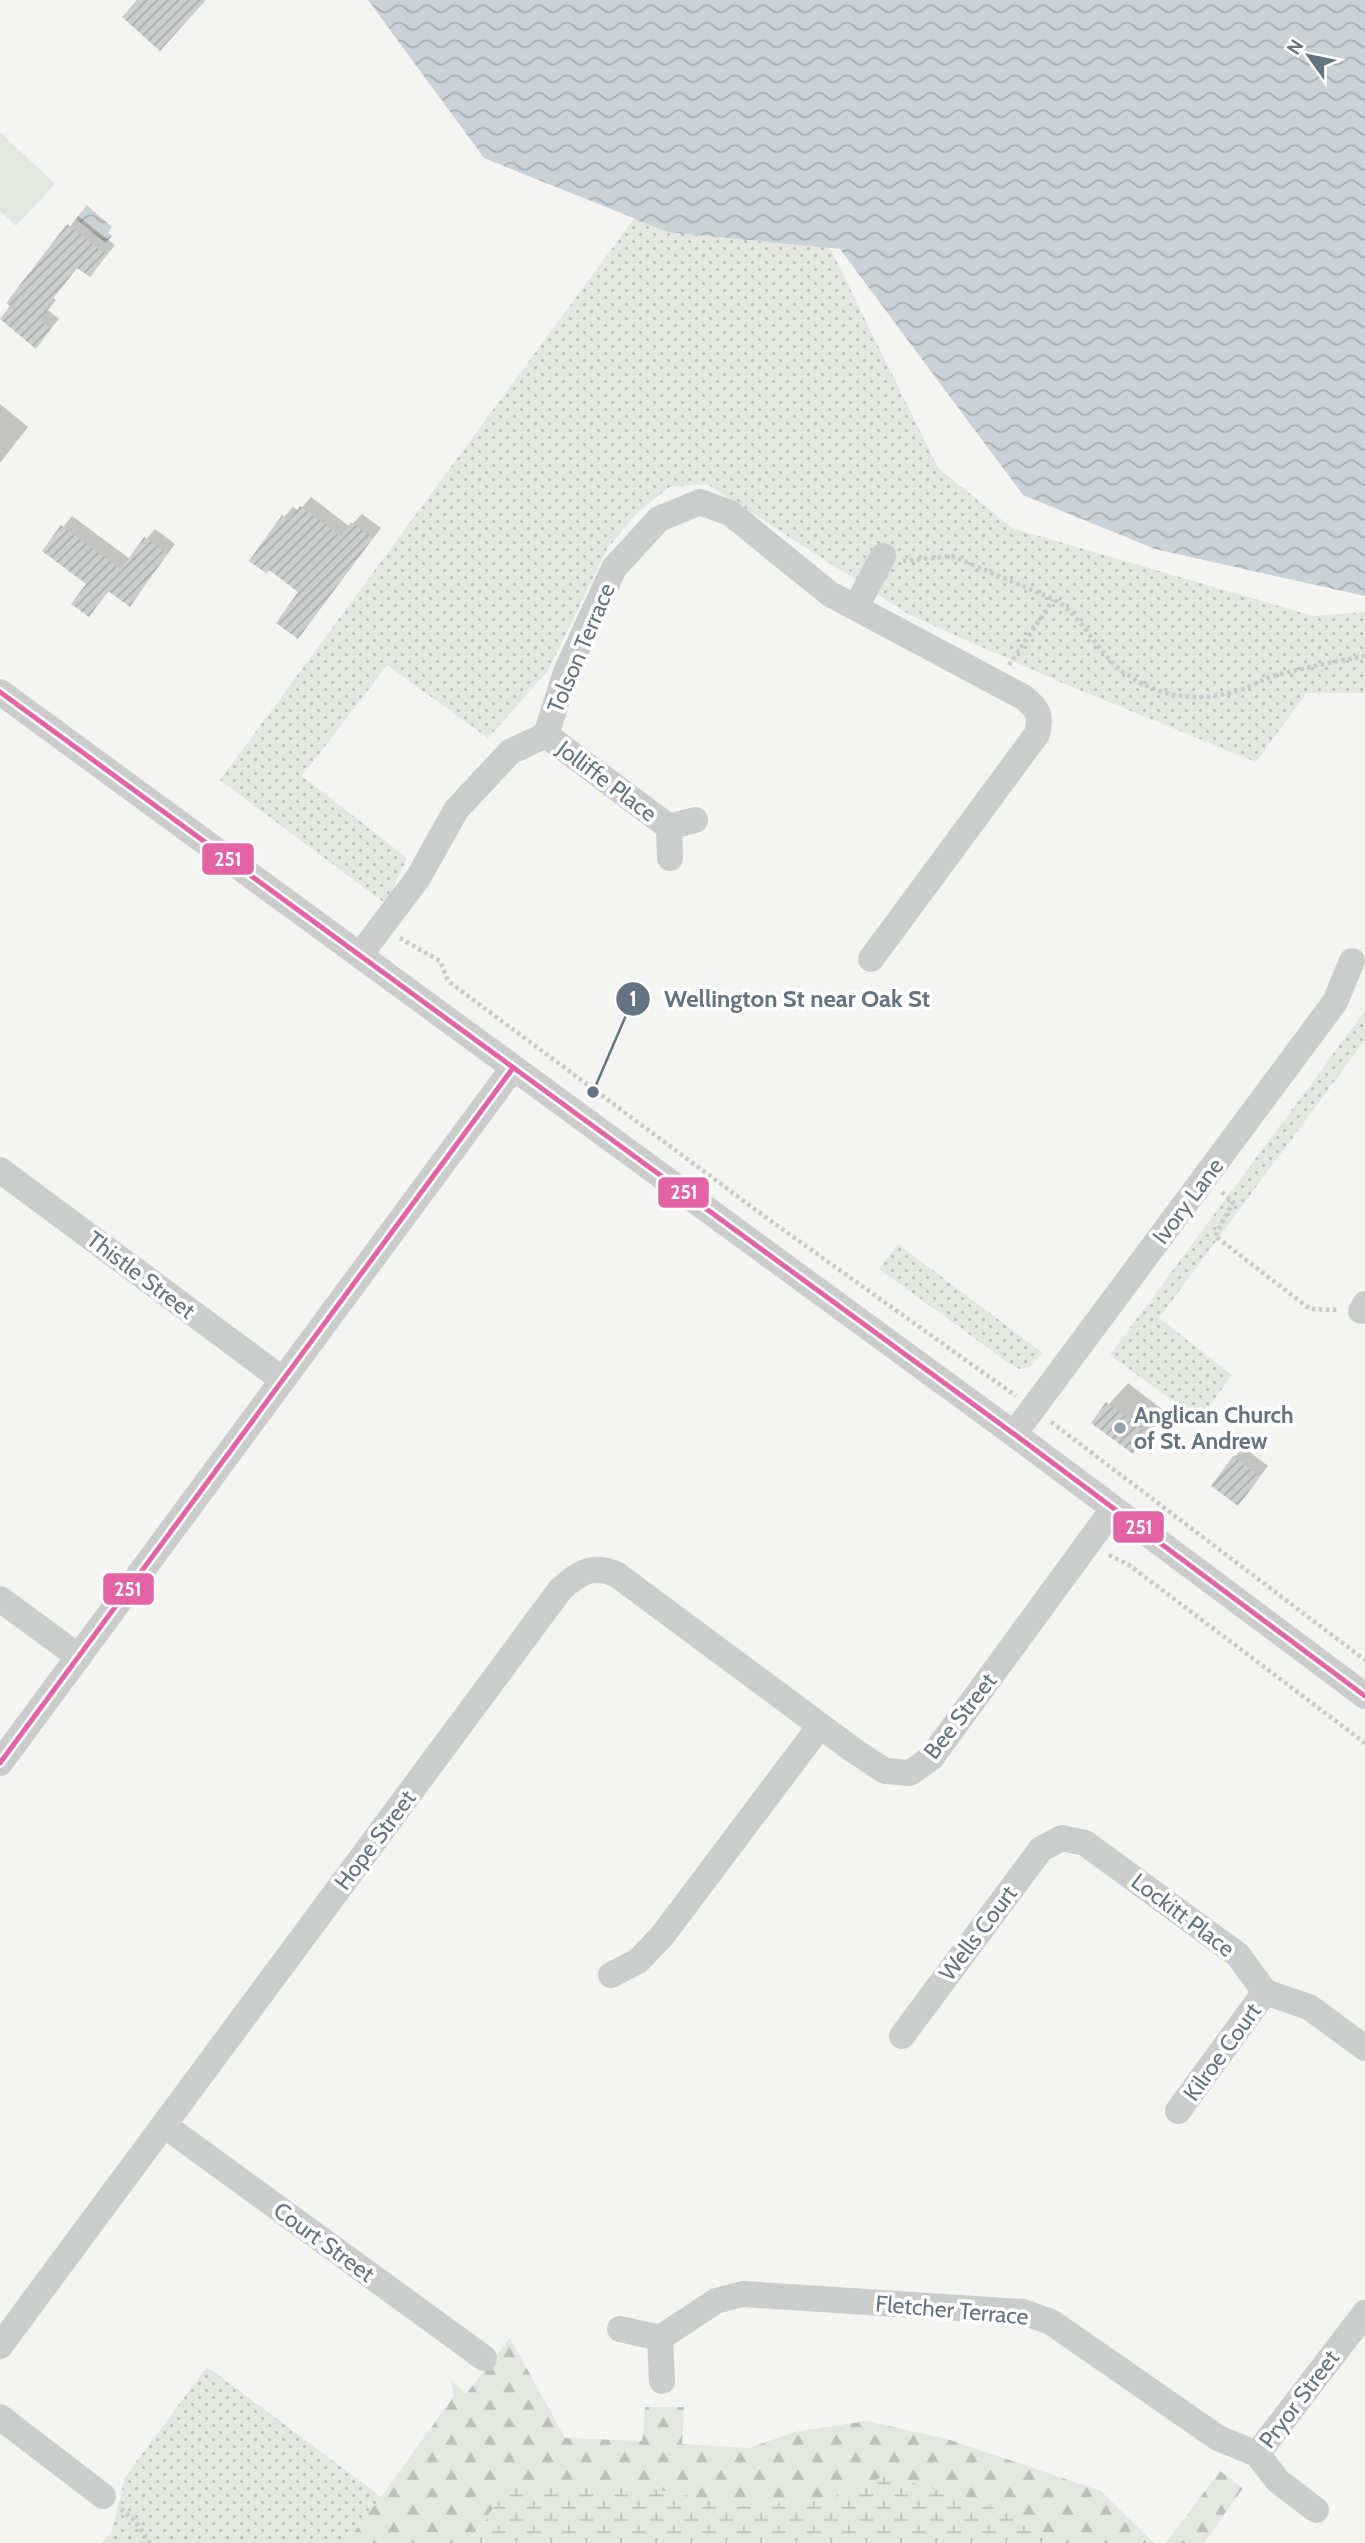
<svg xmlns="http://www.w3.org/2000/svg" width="1365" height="2543" font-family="Cabin,sans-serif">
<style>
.green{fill:#e4e7e0}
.forest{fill:url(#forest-firs)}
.wetland{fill:url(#wetland-marsh)}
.park{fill:url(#park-dots)}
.water{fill:url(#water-waves)}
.shadow{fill:#0003}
.building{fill:url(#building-hatch)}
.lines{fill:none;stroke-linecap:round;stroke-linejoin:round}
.path{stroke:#cacaca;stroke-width:4.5;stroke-dasharray:3.5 3.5;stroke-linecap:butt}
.minor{stroke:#cbcdcd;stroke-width:26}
.bus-1-casing{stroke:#fff;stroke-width:10}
.bus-1{stroke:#e463a4;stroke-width:5}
.poi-dot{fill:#96a1a9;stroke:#fff;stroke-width:2.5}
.labels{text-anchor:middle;stroke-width:7;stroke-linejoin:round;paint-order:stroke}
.street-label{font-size:23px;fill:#647482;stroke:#fff}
.poi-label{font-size:23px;font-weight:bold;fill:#647482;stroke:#fff;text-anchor:start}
.leader{fill:none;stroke:#647482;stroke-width:2.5}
.callout-dot{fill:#647482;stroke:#fff;stroke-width:2.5}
.mark-label{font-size:21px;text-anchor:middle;font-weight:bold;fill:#fff}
.callout-label{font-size:24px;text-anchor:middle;font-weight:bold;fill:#647482;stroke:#fff;stroke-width:7;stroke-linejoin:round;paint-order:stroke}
.line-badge{stroke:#fff;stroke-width:2.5}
.badge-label{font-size:19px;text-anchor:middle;font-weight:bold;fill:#fff}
</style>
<defs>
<pattern id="forest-firs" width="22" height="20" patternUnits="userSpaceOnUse" patternTransform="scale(1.75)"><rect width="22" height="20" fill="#e4e7e0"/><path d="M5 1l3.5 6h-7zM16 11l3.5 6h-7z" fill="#bcc0bb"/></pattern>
<pattern id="wetland-marsh" width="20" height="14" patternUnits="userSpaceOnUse" patternTransform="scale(1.75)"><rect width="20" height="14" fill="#e4e7e0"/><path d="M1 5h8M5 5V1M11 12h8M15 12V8" fill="none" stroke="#bcc0bb"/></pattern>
<pattern id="park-dots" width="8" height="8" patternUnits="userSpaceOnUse" patternTransform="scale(1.75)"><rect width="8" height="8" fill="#e4e7e0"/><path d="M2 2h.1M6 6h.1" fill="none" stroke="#bcc0bb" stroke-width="1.8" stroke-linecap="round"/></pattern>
<pattern id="water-waves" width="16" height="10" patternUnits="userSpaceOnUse" patternTransform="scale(1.75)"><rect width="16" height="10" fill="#cbd2d5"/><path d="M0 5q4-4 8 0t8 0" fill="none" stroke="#a8afb2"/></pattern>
<pattern id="building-hatch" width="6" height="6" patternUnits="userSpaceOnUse" patternTransform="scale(1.75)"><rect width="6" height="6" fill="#cccece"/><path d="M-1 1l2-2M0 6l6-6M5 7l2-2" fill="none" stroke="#a9acad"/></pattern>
</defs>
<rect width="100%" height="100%" fill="#f4f4f2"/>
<!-- green -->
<polygon class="green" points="0,132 55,184 16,226 0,211"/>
<!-- forest -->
<g class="forest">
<polygon points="510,2338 565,2438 642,2441 645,2407 684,2407 682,2444 749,2448 794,2432 866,2421 947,2439 1101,2491 1154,2543 1050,2543 1002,2510 888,2475 825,2500 738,2506 640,2486 509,2487 476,2532 460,2543 242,2543 207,2367 381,2497 454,2396 451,2380 466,2394"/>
<polygon points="1220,2471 1243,2488 1204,2543 1166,2543"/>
</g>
<!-- wetland -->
<polygon class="wetland" points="888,2475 1002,2510 1050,2543 460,2543 477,2532 508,2487 640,2486 738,2506 825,2500"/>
<!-- park -->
<g class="park">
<polygon points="663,212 797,221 831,250 938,468 1012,528 1313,616 1365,612 1365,693 1306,693 1256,762 1067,685 910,615 707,484 669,487 636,514 607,549 548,671 488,738 387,665 302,776 407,858 386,904 220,780 633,220"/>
<polygon points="1365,1011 1365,1040 1159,1318 1232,1375 1199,1420 1110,1355"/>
<polygon points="898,1244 1043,1353 1030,1367 1019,1369 1010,1364 879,1269"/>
<polygon points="207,2367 381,2497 346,2543 102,2543 112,2531 125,2477"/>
</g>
<!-- water -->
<g class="water">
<polygon points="368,0 1365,0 1365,596 1155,549 1023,495 840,249 668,232 484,158"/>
<polygon points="87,205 112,227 108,233 112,236 106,243 76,219"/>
</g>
<!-- shadow -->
<g class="shadow">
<polygon points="78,216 115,245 99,265 78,266 53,298 56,300 48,310 59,319 36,346 2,319"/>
<polygon points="0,404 28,427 0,463"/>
<polygon points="311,497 350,527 362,514 381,528 298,637 301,592 284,517 293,507 299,511"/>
<polygon points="72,516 130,559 155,529 175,544 130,605 110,590 89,615 88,583 44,551"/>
<polygon points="1128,1383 1167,1413 1133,1452 1093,1422"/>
<polygon points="1244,1448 1268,1466 1238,1504 1234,1457"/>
</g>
<!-- building -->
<g class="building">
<polygon points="137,0 206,0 160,51 122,17"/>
<polygon points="67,224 107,255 90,277 77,268 45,309 47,311 40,321 51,329 36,349 0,319 10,306 6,303"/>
<polygon points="300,506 341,536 351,522 373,538 298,639 276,623 298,592 269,570 266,573 249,561 282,515 289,520"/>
<polygon points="61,525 121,569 144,537 167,554 130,607 108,591 89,617 71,604 86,584 42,551"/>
<polygon points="1106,1402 1149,1434 1133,1454 1091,1423"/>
<polygon points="1233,1456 1260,1477 1238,1506 1211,1486"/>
</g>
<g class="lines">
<!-- path -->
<g class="path">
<path d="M903,561L952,556L1053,599C1082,614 1096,652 1123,672C1161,699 1202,704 1246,688C1254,685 1262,680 1270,677C1302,668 1333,662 1365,656"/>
<polyline points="1009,665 1053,600"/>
<polyline points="400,938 440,961 448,981 764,1216 1016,1396"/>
<polyline points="1222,1192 1233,1202 1215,1236 1310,1309 1338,1310"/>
<polyline points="1051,1422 1365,1660"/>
<polyline points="1109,1555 1129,1565 1365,1743"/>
<polyline points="121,2509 135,2521 150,2543"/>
</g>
<!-- minor -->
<g class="minor">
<polyline points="856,607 883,556"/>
<polyline points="0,692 1014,1434 1365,1696"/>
<polyline points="546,735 669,827"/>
<polyline points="670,858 669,827 695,820"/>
<path d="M360,955L418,878L456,810L510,752L546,735L566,672L614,568L659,519L700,502L730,513L830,594L1023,697C1038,709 1042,715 1037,734L871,959"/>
<polyline points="0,1170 283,1380"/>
<polyline points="1361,1311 1365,1304"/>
<polyline points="1014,1434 1335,1002 1352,961"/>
<polyline points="0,1599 79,1657"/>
<polyline points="0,1763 513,1068"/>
<polyline points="611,1975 638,1961 662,1936 820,1726"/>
<polyline points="902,2036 1041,1849 1062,1838 1085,1843 1238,1955 1265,1992 1309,2007 1365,2048"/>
<polyline points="1178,2111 1265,1992"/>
<polyline points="164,2125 484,2358"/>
<polyline points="620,2329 660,2338 662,2381"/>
<polyline points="660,2338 716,2301 743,2294 1023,2312 1051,2322 1218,2438 1257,2454 1278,2481 1316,2510"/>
<path d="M0,2346L560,1590C578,1573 592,1564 616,1574L853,1750L885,1771L910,1773L931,1758L1113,1509"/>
<polyline points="0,2417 103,2496"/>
<polyline points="1257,2454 1365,2313"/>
</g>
<!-- bus-1 casing -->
<g class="bus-1-casing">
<g id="bus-1">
<polyline points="0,692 1014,1434 1365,1696"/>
<polyline points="0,1763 513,1068"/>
</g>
</g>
<!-- bus-1 -->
<use href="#bus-1" class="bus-1"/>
</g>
<!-- markers -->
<circle class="poi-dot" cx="1120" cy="1428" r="7"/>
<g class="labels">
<!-- street labels -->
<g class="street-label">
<text transform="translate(581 648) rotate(-67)" y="8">Tolson Terrace</text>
<text transform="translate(607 781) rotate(37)" y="8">Jolliffe Place</text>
<text transform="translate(1188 1201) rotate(-53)" y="8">Ivory Lane</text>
<text transform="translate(141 1275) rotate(37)" y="8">Thistle Street</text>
<text transform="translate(960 1716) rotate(-52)" y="8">Bee Street</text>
<text transform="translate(375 1840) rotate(-53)" y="8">Hope Street</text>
<text transform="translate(1183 1915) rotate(37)" y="8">Lockitt Place</text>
<text transform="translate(978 1933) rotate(-53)" y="8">Wells Court</text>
<text transform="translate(1222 2052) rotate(-54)" y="8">Kilroe Court</text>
<text transform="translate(324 2242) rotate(36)" y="8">Court Street</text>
<text transform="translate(952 2310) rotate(5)" y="8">Fletcher Terrace</text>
<text transform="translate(1299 2399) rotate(-53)" y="8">Pryor Street</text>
</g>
<!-- poi labels -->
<g class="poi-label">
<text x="1134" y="1423">Anglican Church<tspan x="1134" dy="26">of St. Andrew</tspan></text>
</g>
</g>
<!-- callouts -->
<path class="leader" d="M593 1092L633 999"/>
<g class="callout-dot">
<circle cx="593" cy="1092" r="7"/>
<circle cx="633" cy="999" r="18"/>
</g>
<g class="mark-label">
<text x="633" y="1006">1</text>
</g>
<g class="callout-label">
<text x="797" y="1007">Wellington St near Oak St</text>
</g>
<g class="line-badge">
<rect x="201" y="842" width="54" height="34" rx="7" fill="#e463a4"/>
<rect x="657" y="1176" width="53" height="33" rx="7" fill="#e463a4"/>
<rect x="1112" y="1510" width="53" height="34" rx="7" fill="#e463a4"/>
<rect x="102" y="1572" width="53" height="34" rx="7" fill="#e463a4"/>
</g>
<g class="badge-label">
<text x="228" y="866">251</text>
<text x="684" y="1199">251</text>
<text x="1139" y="1534">251</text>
<text x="128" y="1596">251</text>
</g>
<!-- north arrow -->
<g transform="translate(1309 56) rotate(303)" stroke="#ffffff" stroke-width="5" paint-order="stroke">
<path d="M0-5L12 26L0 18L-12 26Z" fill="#647482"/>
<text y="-10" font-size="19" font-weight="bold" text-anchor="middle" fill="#647482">N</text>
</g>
</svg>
